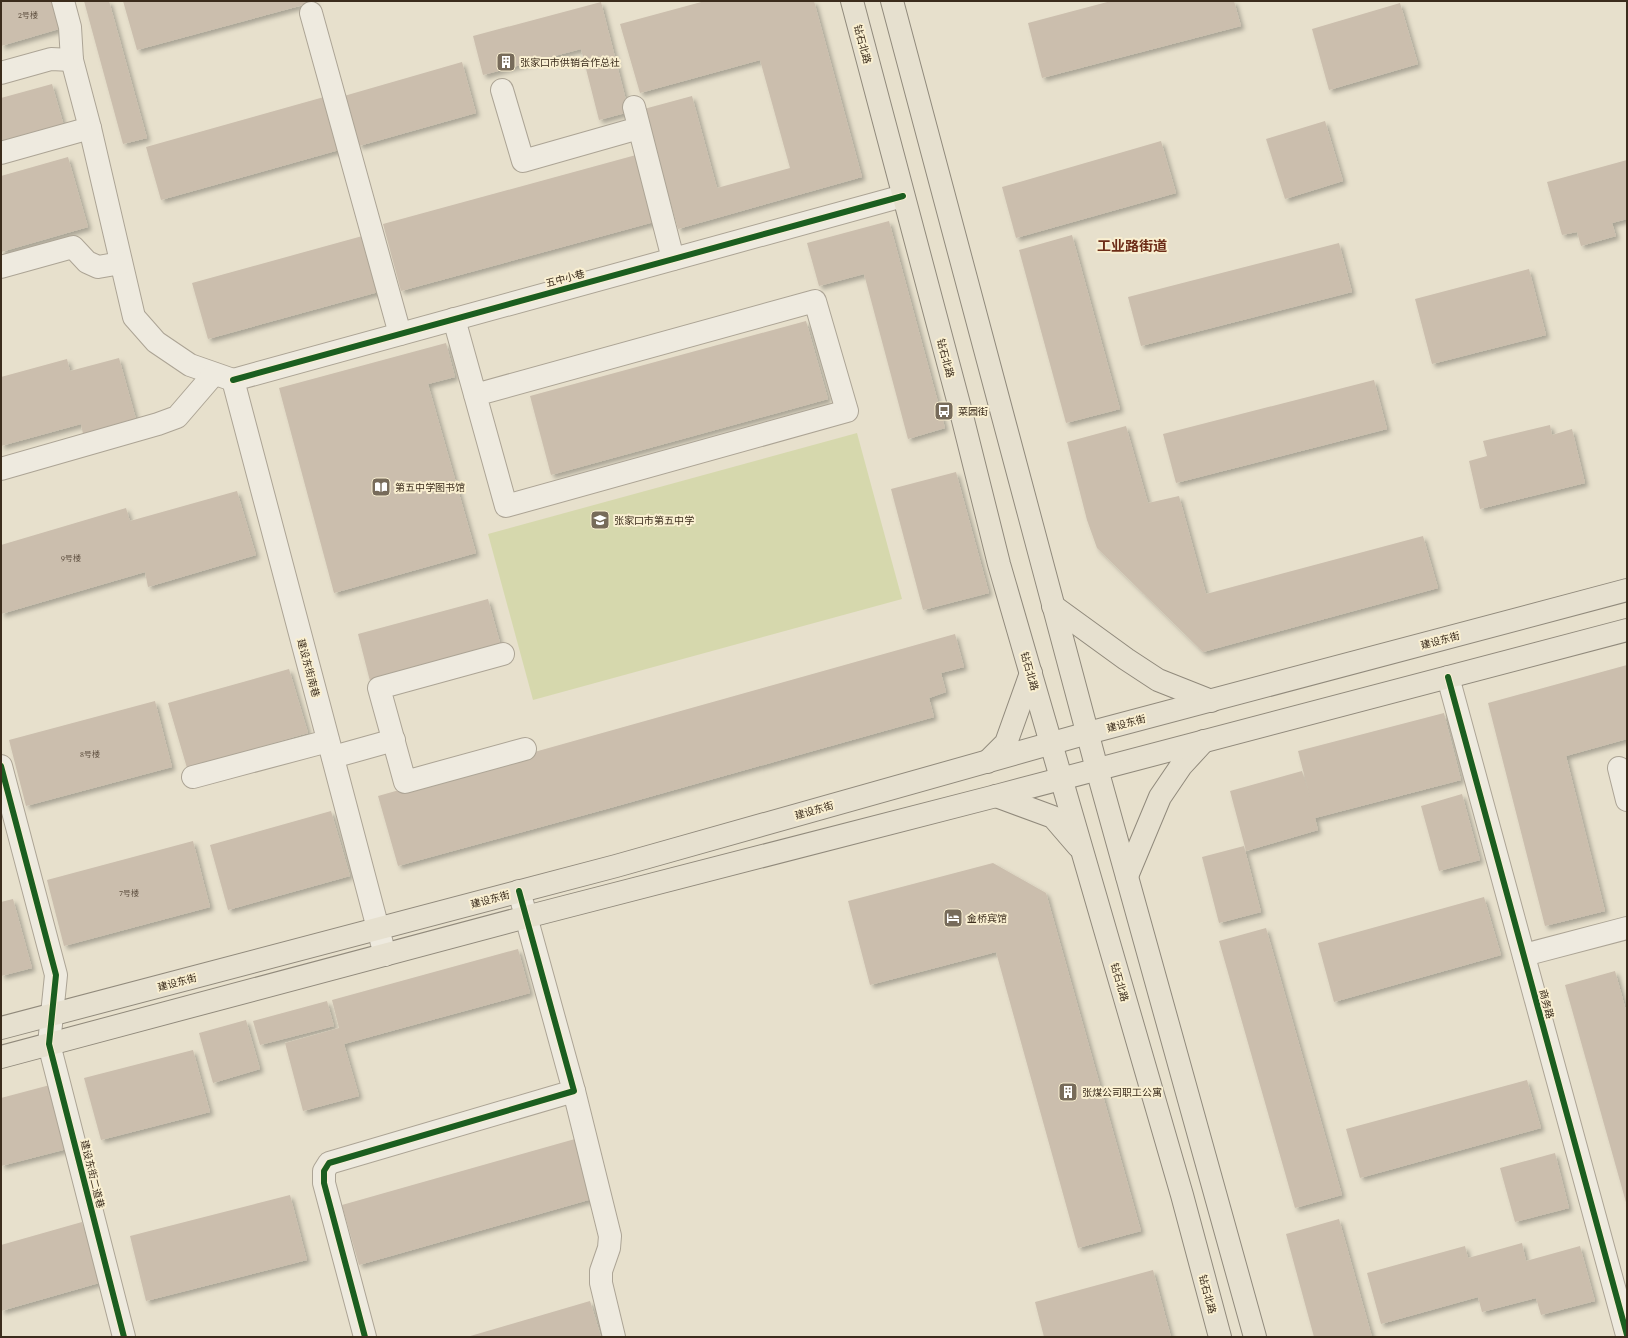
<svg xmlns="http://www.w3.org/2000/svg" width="1628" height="1338" font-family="'Source Serif 4','Noto Sans SC',serif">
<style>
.green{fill:#d6d8ad}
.building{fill:#cbbead;filter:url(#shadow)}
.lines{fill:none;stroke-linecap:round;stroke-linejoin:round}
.minor-casing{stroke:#aca495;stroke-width:24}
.major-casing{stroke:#918a7c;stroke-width:24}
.minor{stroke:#eeeadf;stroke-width:22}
.major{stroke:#e6e0cf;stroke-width:22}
.cycleway-casing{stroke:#f9efd1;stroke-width:8}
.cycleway{stroke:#1b5e20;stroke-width:6}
.labels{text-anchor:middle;stroke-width:4;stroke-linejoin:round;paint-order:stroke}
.number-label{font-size:8px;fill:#5f5040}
.street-label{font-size:10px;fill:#3b2c1c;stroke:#f9efd1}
.poi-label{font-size:10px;fill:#3b2c1c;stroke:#f9efd1;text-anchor:start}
.district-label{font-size:14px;font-weight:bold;fill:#6c2c17;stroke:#f9efd1}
</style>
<defs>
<filter id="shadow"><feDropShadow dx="3.5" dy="3.5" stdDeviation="2" flood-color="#0004"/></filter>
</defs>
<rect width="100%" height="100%" fill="#e7e0cc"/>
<!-- green -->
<polygon class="green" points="857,433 902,599 533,700 488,534"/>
<!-- building -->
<g class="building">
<polygon points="1,1 51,1 59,29 1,46"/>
<polygon points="84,1 109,1 147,138 123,144"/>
<polygon points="123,1 318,1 137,50"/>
<polygon points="705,1 814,1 862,177 678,229 644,109 692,96 717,188 790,168 760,60 640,93 620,24"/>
<polygon points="1111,1 1234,1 1241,26 1042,78 1028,23"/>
<polygon points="601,2 629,112 599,120 581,49 483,75 473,36"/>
<polygon points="1400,3 1418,64 1329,90 1312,29"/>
<polygon points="462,62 476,113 359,146 344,96"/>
<polygon points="52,84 64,126 1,143 1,98"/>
<polygon points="324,97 339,150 161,200 146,147"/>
<polygon points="1325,121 1343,181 1285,199 1266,139"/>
<polygon points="1161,141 1176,193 1016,238 1002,187"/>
<polygon points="636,155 654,222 401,291 383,224"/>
<polygon points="68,157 88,227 1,252 1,176"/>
<polygon points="1627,160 1627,219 1612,223 1616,236 1581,246 1577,232 1562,235 1547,182"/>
<polygon points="889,221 945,428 908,439 864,274 819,286 807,243"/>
<polygon points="366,235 382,291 208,339 192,283"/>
<polygon points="1072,235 1120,409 1066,423 1019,250"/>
<polygon points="1339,243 1352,292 1141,346 1128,297"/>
<polygon points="1529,269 1546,335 1432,364 1415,299"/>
<polygon points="806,321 828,399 551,475 530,396"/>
<polygon points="446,343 455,377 428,384 476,553 334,593 279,388"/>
<polygon points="119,358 136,419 83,434 81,424 1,446 1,377 67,359 70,371"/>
<polygon points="1374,380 1387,429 1176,483 1163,434"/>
<polygon points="1550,425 1552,435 1572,429 1585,483 1480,509 1469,461 1487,456 1483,441"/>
<polygon points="1126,426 1148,503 1179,496 1206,594 1423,536 1438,588 1203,652 1097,548 1087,520 1067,442"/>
<polygon points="956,472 989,593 923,610 891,489"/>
<polygon points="237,491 256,555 148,587 145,572 1,614 1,545 126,508 130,521"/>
<polygon points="488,599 502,650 371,685 358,634"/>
<polygon points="955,634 964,667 941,673 946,692 929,698 934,717 610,808 398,866 378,796"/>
<polygon points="1627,665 1627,739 1566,756 1605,911 1545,926 1488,703"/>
<polygon points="289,669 308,733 187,768 168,703"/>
<polygon points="155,701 172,767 26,806 9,740"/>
<polygon points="1444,713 1461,780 1315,818 1318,830 1246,851 1230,791 1302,771 1310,797 1298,751"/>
<polygon points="1462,794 1480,860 1439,871 1421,806"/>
<polygon points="331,811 350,876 228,910 210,845"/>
<polygon points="193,841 210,907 64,946 47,880"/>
<polygon points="1244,846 1261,912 1219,923 1202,857"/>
<polygon points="993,863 1046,893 1141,1231 1078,1248 996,952 870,985 848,901"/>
<polygon points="1484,897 1501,955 1334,1002 1318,943"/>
<polygon points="13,899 32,968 1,976 1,902"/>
<polygon points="1266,928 1342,1195 1295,1208 1219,941"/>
<polygon points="518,949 530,993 344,1044 359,1096 303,1111 285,1043 339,1028 332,1000"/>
<polygon points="1615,971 1627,1014 1627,1206 1565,985"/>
<polygon points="327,1001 334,1026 260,1045 253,1021"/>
<polygon points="246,1020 260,1069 213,1083 199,1033"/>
<polygon points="193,1050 210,1112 101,1140 84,1078"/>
<polygon points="1527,1080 1541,1128 1360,1178 1346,1129"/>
<polygon points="50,1085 67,1149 1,1166 1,1098"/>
<polygon points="575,1139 592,1199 359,1265 342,1205"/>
<polygon points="1555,1153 1569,1208 1515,1222 1500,1168"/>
<polygon points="290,1195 307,1260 146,1301 130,1236"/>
<polygon points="1339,1219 1372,1337 1314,1337 1286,1234"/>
<polygon points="82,1222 99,1283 1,1311 1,1245"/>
<polygon points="1522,1243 1526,1261 1580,1246 1595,1301 1541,1315 1536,1298 1482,1312 1478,1297 1381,1324 1367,1273 1465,1246 1468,1258"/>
<polygon points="1153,1270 1171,1337 1044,1337 1035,1302"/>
<polygon points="590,1301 601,1337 467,1337"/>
</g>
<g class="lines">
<!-- minor casing -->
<g class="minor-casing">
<g id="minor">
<polyline points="63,1 70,27 72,60 90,128 134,317 156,342 190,365 233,380"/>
<polyline points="311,13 400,334"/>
<polyline points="1,73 51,59 72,60"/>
<polyline points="502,90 523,161 639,128"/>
<polyline points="634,107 673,259"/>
<polyline points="1,153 90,128"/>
<polyline points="1,267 73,247 87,262 98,267 121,263"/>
<polyline points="454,319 506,506 847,411 815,301 475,395"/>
<polyline points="233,380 903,196"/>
<polyline points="233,380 385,955"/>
<polyline points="1,469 158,424 177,417 214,374"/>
<polyline points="503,654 379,688 405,782 525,749"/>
<polyline points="1448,677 1627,1335"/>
<polyline points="333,757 394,740"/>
<polyline points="1,766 56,975 49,1044 124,1337"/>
<polyline points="1619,768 1627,800"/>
<polyline points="193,777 328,741"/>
<polyline points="1524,955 1627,928"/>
<polyline points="574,1091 610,1236 609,1248 601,1271 601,1283 614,1337"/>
<polyline points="365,1337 324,1183 324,1171 329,1163 574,1091 519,891"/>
</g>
</g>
<!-- major casing -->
<g class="major-casing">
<g id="major">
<polyline points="852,1 959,404 999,564 1182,1195 1220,1337"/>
<polyline points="892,1 1097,769 1255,1337"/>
<polyline points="1053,606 1126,659 1158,680 1211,701"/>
<polyline points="987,762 1006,743 1031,673"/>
<polyline points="996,796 1053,817 1078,846"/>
<polyline points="1127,876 1160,797 1181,766 1204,741"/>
<polyline points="1,1028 616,866 1088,733 1627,590"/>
<polyline points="1,1057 526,917 996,796 1627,630"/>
</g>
</g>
<!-- minor -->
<use href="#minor" class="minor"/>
<!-- major -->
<use href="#major" class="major"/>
<!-- cycleway casing -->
<g class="cycleway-casing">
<g id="cycleway">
<polyline points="233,380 903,196"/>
<polyline points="1448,677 1627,1335"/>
<polyline points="1,766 56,975 49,1044 124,1337"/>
<polyline points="365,1337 324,1183 324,1171 329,1163 574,1091 519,891"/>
</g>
</g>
<!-- cycleway -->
<use href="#cycleway" class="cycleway"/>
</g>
<!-- icons -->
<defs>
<g id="building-square" transform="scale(1)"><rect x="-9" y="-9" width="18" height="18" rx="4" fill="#776b5a" stroke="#f9efd1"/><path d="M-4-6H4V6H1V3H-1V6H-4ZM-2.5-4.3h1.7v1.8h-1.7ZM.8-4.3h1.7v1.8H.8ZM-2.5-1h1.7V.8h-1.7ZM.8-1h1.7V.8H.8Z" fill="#fff"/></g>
<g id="bus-square" transform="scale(1)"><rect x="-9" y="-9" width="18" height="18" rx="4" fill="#776b5a" stroke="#f9efd1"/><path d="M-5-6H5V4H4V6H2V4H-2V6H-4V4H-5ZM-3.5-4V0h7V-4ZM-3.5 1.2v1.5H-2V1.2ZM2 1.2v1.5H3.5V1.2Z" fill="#fff"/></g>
<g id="library-square" transform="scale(1)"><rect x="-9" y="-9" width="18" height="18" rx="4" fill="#776b5a" stroke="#f9efd1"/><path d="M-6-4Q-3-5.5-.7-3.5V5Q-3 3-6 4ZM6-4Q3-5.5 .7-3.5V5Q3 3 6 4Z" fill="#fff"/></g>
<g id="school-square" transform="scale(1)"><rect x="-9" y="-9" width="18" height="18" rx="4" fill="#776b5a" stroke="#f9efd1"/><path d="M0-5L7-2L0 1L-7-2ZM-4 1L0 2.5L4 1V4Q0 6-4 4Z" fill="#fff"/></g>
<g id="hotel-square" transform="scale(1)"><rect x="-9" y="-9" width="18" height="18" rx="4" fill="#776b5a" stroke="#f9efd1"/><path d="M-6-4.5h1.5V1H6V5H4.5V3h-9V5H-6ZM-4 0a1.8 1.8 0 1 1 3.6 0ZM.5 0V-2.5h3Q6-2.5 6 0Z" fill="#fff"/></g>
</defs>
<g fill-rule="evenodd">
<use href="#building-square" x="506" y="62"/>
<use href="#bus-square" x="944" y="411"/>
<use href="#library-square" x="381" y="487"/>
<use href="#school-square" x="600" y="520"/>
<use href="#hotel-square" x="953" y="918"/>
<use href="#building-square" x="1068" y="1092"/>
</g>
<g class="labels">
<!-- number labels -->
<g class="number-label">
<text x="28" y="18">2号楼</text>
<text x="71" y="561">9号楼</text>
<text x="90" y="757">8号楼</text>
<text x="129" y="896">7号楼</text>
</g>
<!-- street labels -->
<g class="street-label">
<text transform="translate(863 44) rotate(75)" y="4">钻石北路</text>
<text transform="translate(565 278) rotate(-15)" y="4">五中小巷</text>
<text transform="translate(946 358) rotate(75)" y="4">钻石北路</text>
<text transform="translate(1440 640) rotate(-15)" y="4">建设东街</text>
<text transform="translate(309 668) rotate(75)" y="4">建设东街南巷</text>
<text transform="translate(1030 671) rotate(74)" y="4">钻石北路</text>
<text transform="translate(1126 723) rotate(-15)" y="4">建设东街</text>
<text transform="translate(814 810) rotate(-16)" y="4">建设东街</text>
<text transform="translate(490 899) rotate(-15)" y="4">建设东街</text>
<text transform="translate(177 982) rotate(-15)" y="4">建设东街</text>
<text transform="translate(1120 982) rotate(74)" y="4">钻石北路</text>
<text transform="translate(1547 1004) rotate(75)" y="4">商务路</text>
<text transform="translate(93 1174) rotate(76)" y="4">建设东街二道巷</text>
<text transform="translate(1208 1294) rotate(75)" y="4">钻石北路</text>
</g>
<!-- poi labels -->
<g class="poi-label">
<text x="520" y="66">张家口市供销合作总社</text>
<text x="958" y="415">菜园街</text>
<text x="395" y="491">第五中学图书馆</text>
<text x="614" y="524">张家口市第五中学</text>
<text x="967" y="922">金桥宾馆</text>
<text x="1082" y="1096">张煤公司职工公寓</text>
</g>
<!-- district labels -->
<g class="district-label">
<text x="1132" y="251">工业路街道</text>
</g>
</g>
<!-- border -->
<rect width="1628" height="1338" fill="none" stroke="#3b2c1c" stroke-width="4"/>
</svg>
